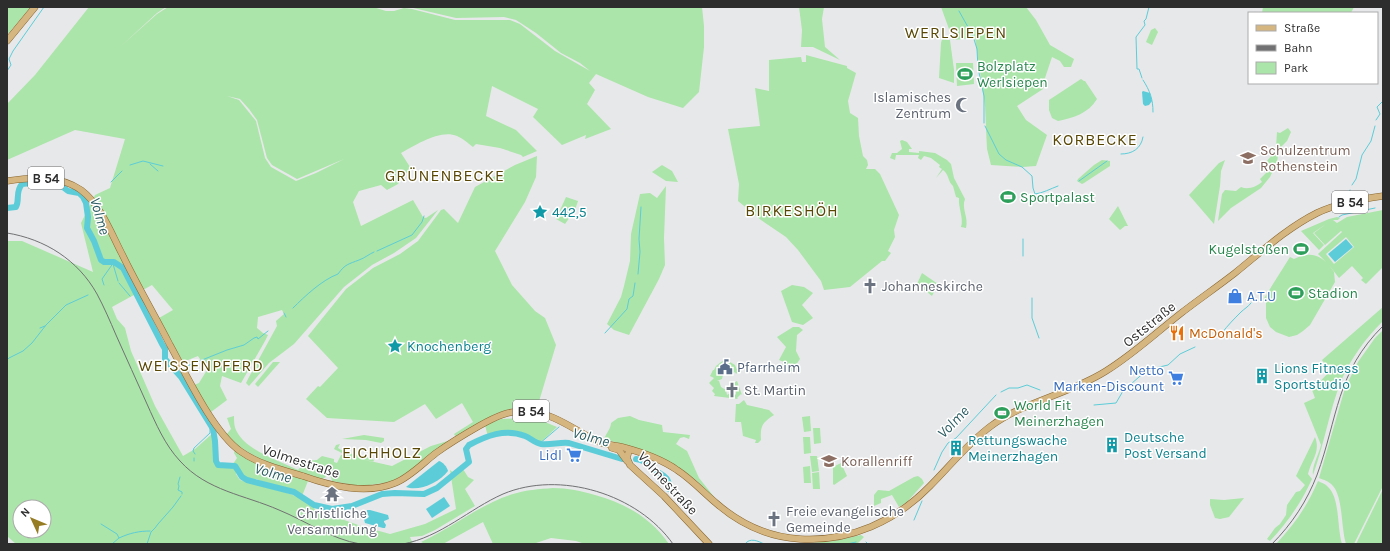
<svg xmlns="http://www.w3.org/2000/svg" width="1390" height="551" font-family="Karla,sans-serif">
<style>
.green{fill:#abe5a9;fill-rule:evenodd}
.water{fill:#5ccdd8}
.lines{fill:none;stroke-linecap:round;stroke-linejoin:round}
.stream{stroke:#5ccdd8;stroke-width:1}
.river{stroke:#5ccdd8;stroke-width:6}
.major-casing{stroke:#88652d;stroke-width:7}
.major{stroke:#d5b580;stroke-width:6}
.rail{stroke:#717173;stroke-width:1}
.labels{text-anchor:middle;stroke-width:3;stroke-linejoin:round;paint-order:stroke}
.shield{fill:#fff;stroke:#6c6c6d;stroke-width:1}
.shield-label{font-size:13px;font-weight:bold;fill:#2d2d2e}
.leisure-label{font-size:14px;fill:#27864d;stroke:#fff;text-anchor:start}
.worship-label{font-size:14px;fill:#5b616d;stroke:#fff;text-anchor:start}
.education-label{font-size:14px;fill:#785e54;stroke:#fff;text-anchor:start}
.culture-label{font-size:14px;fill:#0d838f;stroke:#fff;text-anchor:start}
.shop-label{font-size:14px;fill:#366cbe;stroke:#fff;text-anchor:end}
.street-label{font-size:14px;fill:#2d2d2e;stroke:#fff}
.food-label{font-size:14px;fill:#c56008;stroke:#fff;text-anchor:start}
.service-label{font-size:14px;fill:#4e5e75;stroke:#fff;text-anchor:start}
.water-label{font-size:15px;font-style:italic;fill:#2c5d62;stroke:#fff}
.quarter-label{font-size:16px;letter-spacing:1px;fill:#584705;stroke:#fff}
</style>
<rect width="100%" height="100%" fill="#e7e8ea"/>
<!-- green -->
<g class="green">
<polygon points="7,7 31,7 7,35"/>
<path d="M89,7H166L157,13L121,46L157,14L168,7H373L386,11H394L404,8L412,9L455,20H510L520,24L555,51L590,71L580,63L561,53L536,33L516,20L504,17L456,18L409,7H702L704,26V47L699,92L683,108L648,97L596,74L589,83L595,90L587,104L611,129L585,139L586,135L562,145L533,117L538,109L492,86L486,116L516,130L537,151L523,157L521,155L500,148L476,144L473,147C468,143 462,138 457,136C440,129 416,145 401,153L412,170L404,174L398,184L387,190L381,185L359,191L353,202L361,226L413,200L423,217L426,218L438,210L416,238L394,253L372,265L344,287L294,344L269,363L249,386L246,383L249,377L277,326L276,321L284,314L282,310L258,317L257,328L263,333L268,335L265,341L241,383L222,376L220,386L227,400L211,412L194,385L199,383L207,370L198,356L183,362L159,318L173,310L152,285L112,307L117,319L125,328L131,351L155,406L183,456L195,449L213,433C220,445 214,456 221,466L231,467L237,458L234,453L235,450L308,481L302,496L295,491L285,490L256,479L255,483L246,481L238,469L236,474L240,480C261,487 285,489 305,501C314,507 320,516 330,518L333,516L361,526L390,534L425,524L456,509L450,470L456,475L463,469L468,477L474,480L465,489L475,506L435,530L422,536L410,537L413,544H252L250,543L249,544H16L7,536V241H22L93,272L81,223L95,195L110,188L125,139L75,130L7,160V104L35,75ZM227,96L240,99L249,109L257,120L267,158L272,165L297,179L344,159L316,173L296,181L271,167L265,158L256,121L239,100ZM20,507H44V531H20Z"/>
<polygon points="799,7 824,7 822,19 825,47 840,60 813,47 801,47 802,30"/>
<polygon points="941,7 1026,7 1036,20 1050,45 1074,59 1071,67 1064,67 1060,61 1052,57 1044,81 1043,89 1017,106 1026,120 1047,135 1036,166 1022,167 991,165 987,149 985,106 975,38 953,40"/>
<polygon points="1263,7 1354,7 1351,13 1262,13"/>
<polygon points="1155,28 1158,32 1152,45 1146,42 1151,30"/>
<polygon points="942,39 950,40 954,70 954,83 939,78 941,43"/>
<polygon points="806,55 847,66 847,68 856,73 848,101 850,113 858,118 859,136 863,156 867,160 868,165 866,169 875,169 880,174 899,215 894,230 895,237 888,251 891,253 885,261 882,261 850,287 824,290 821,281 798,250 786,237 761,220 738,201 739,184 728,129 760,126 755,88 769,91 769,60 801,57 802,62 806,62"/>
<polygon points="956,63 973,63 974,84 957,86"/>
<path d="M1081,79L1084,81H1085L1097,99C1089,113 1073,118 1058,121L1052,118L1049,110V100Z"/>
<path d="M1288,128L1291,132L1287,141L1279,149L1277,162L1270,177L1261,188L1231,208L1218,221L1222,194L1225,190L1236,191L1241,187C1248,190 1256,187 1262,182L1260,179L1266,173L1269,166L1267,164V161L1272,155V153L1276,148L1277,132L1280,133Z"/>
<path d="M902,140L907,142L912,149H909V152L919,153V151L935,153L947,160L951,164L954,178L965,199C961,208 969,218 966,228L961,227C964,219 958,207 959,198L956,197L953,186C948,182 949,174 943,170L936,178L942,169L939,167L940,165L931,158L924,156L921,160L918,158L919,155H896L895,160L890,158L892,153H897L902,149L900,141Z"/>
<polygon points="537,156 536,177 525,202 495,251 512,285 535,311 545,318 556,345 537,408 513,408 495,414 456,437 454,434 473,422 462,403 436,419 425,404 394,422 327,418 306,399 318,386 320,387 338,368 308,336 346,289 373,268 400,254 418,241 441,210 444,209 458,223 475,187 515,165"/>
<polygon points="1102,160 1110,161 1110,166 1084,183 1082,184 1077,181 1078,179 1094,165"/>
<polygon points="1225,160 1221,171 1220,186 1214,224 1189,195 1219,163"/>
<polygon points="662,165 672,171 678,182 666,181 652,172"/>
<polygon points="666,186 664,238 665,265 659,279 629,335 614,330 607,324 621,297 624,286 630,261 631,234 640,194 650,193 657,198"/>
<polygon points="566,197 578,201 575,210 565,224 556,219"/>
<polygon points="1118,206 1128,226 1125,226 1120,230 1109,219"/>
<path d="M1383,210V267L1366,284L1361,280L1363,278L1352,266L1339,278L1329,265L1334,272L1335,282L1310,325L1303,331L1297,335L1289,337L1276,332L1270,327L1266,318V302L1263,300L1290,257L1294,259C1306,253 1316,253 1326,262L1318,254L1342,232L1341,231L1325,245L1314,233L1326,224L1313,233L1324,245L1319,250L1301,231L1329,219L1337,217L1340,218L1338,220H1333L1337,223L1347,217ZM1346,237L1354,247L1334,264L1326,254Z"/>
<polygon points="922,273 938,284 932,296 917,284"/>
<polygon points="792,285 804,287 813,293 802,305 813,318 803,325 792,322 781,291"/>
<path d="M1383,307V321C1365,339 1351,358 1341,381C1329,412 1324,445 1313,475C1311,468 1319,454 1321,445L1304,403L1315,398L1312,390L1330,371L1322,360Z"/>
<polygon points="793,327 799,327 803,330 797,335 796,351 800,359 791,372 788,371 783,372 779,370 784,362 779,360 786,347 777,337"/>
<path d="M1383,330V486L1354,544H1346C1341,528 1343,497 1333,486C1329,481 1324,480 1319,478L1345,388L1358,362L1375,338Z"/>
<polygon points="725,359 735,365 738,372 736,374 735,372 729,375 729,372 728,370 730,368 726,363 720,365 721,368 720,369 723,373 727,371 726,374 723,375 722,379 717,381 719,381 721,387 726,390 727,395 730,393 734,396 736,394 736,389 735,385 732,384 737,381 742,395 741,394 737,398 738,399 714,396 715,394 712,391 714,388 709,383 714,378 710,376 713,370 714,370 716,366"/>
<polygon points="273,362 280,362 258,387 255,384"/>
<path d="M744,400L747,405L769,410L774,415C762,423 760,426 761,440L758,443H755L756,440L743,436L741,422H735L736,404H739Z"/>
<path d="M234,416C234,421 234,427 237,432C247,451 280,461 298,470L303,464L309,468L323,472L326,477L322,479C289,469 251,461 226,435L231,429L227,418Z"/>
<path d="M630,416L639,420L662,425L663,432L690,435L689,439L684,437L680,438L676,444L687,451L699,478L719,503L697,481L681,469L635,448L604,439C606,434 611,428 611,423L618,418Z"/>
<polygon points="810,416 811,431 804,432 802,417"/>
<path d="M520,418L540,420L557,427L539,444C535,442 532,439 528,437C514,430 502,432 488,437L485,425L501,419Z"/>
<polygon points="813,428 820,428 821,443 814,444"/>
<polygon points="364,435 384,438 384,441 381,443 366,440 342,439"/>
<polygon points="803,437 810,437 811,453 804,454"/>
<path d="M1315,437C1321,452 1311,460 1308,474L1312,479C1301,503 1288,522 1270,541L1267,539L1275,528L1280,524L1286,515L1287,505L1296,492L1300,491L1305,485L1296,476Z"/>
<path d="M451,440L408,472L391,482L369,485H353L332,481L329,471L324,466L306,461L317,460L322,456L334,459V462L337,463L341,455H346L334,449L336,445L340,444L338,448C349,456 363,454 374,460L373,462L361,459L392,466L431,446Z"/>
<polygon points="810,456 817,456 819,471 812,472"/>
<polygon points="841,463 847,476 834,485 833,484 833,467"/>
<polygon points="810,466 811,483 804,483 803,467"/>
<polygon points="819,472 820,489 813,489 812,473"/>
<polygon points="918,476 922,479 924,483 907,502 899,507 892,495 881,499 881,503 874,506 874,495 878,490 889,491 914,477"/>
<path d="M1318,481C1322,483 1326,484 1329,488C1340,500 1337,528 1342,544H1276C1294,525 1308,505 1318,481Z"/>
<path d="M553,488C568,488 581,491 595,495C626,504 650,517 669,544H585L576,541L551,538L536,543V544H493L483,522L443,544H425L421,542C452,528 480,504 513,494C526,490 539,489 553,488Z"/>
<polygon points="1383,489 1383,544 1356,544"/>
<polygon points="1244,498 1229,517 1220,519 1215,518 1210,505 1210,499 1224,500"/>
<polygon points="861,535 864,537 857,544 800,544 834,541"/>
</g>
<!-- water -->
<g class="water">
<polygon points="1143,91 1150,93 1152,101 1149,105 1145,106 1143,104 1142,92"/>
<polygon points="1346,239 1353,247 1335,262 1328,254"/>
<path d="M439,461C443,462 447,467 448,471C440,482 419,492 406,487Z"/>
<polygon points="444,497 450,506 432,518 426,509"/>
<polygon points="367,510 370,510 388,515 389,519 384,521 384,522 386,525 385,528 383,528 365,523 364,519 368,518 369,516 366,514"/>
</g>
<g class="lines">
<!-- stream -->
<g class="stream">
<polyline points="959,11 973,36 977,49 978,68 984,96 984,123"/>
<polyline points="7,71 11,65 9,59 13,51 44,7"/>
<polyline points="1142,78 1139,69 1137,69 1136,37 1145,25 1144,21 1146,19 1149,7"/>
<path d="M1143,80C1150,91 1153,99 1153,112"/>
<polyline points="1376,120 1380,114 1377,107 1383,101"/>
<path d="M985,126L999,154L1006,160L1022,167L1032,176L1033,188L1035,194C1043,193 1050,189 1058,186"/>
<path d="M1121,154C1132,154 1141,149 1143,137"/>
<polyline points="150,164 158,171"/>
<polyline points="130,165 143,161 163,166"/>
<polyline points="1079,181 1107,161"/>
<polyline points="111,182 122,171"/>
<polyline points="1352,185 1356,179 1362,155 1371,141 1375,126"/>
<polyline points="1349,194 1350,190"/>
<polyline points="1339,217 1342,215 1375,208"/>
<polyline points="377,251 412,235 422,222 424,216"/>
<polyline points="1023,256 1023,239"/>
<polyline points="113,264 118,281"/>
<polyline points="638,274 640,252 639,239 641,207"/>
<polyline points="119,283 130,296"/>
<polyline points="104,285 102,279 114,262"/>
<polyline points="1032,298 1032,318 1039,338"/>
<path d="M293,308C305,296 322,280 338,274C345,264 349,264 359,260C365,258 369,254 374,252"/>
<polyline points="284,313 286,317"/>
<polyline points="40,328 45,326"/>
<polyline points="605,333 627,309 629,299 633,296 635,283"/>
<path d="M1222,333C1228,325 1234,319 1241,312C1244,309 1248,307 1251,303"/>
<polyline points="7,360 9,358 23,351 32,343 46,325 66,305 88,295"/>
<polyline points="186,368 187,366 227,350 244,345 254,338 257,337 258,339 268,331"/>
<polyline points="176,372 177,371"/>
<polyline points="1001,392 1009,388 1018,388 1027,385 1040,390"/>
<polyline points="1094,405 1116,403 1123,391 1147,370 1168,365 1180,354 1195,347"/>
<polyline points="539,444 559,427"/>
<polyline points="195,454 193,451 194,448 210,433 210,426"/>
<polyline points="194,461 194,458"/>
<polyline points="934,470 942,452 948,443 956,438 996,395"/>
<polyline points="180,477 178,484 179,486 178,490 182,492 182,494"/>
<polyline points="914,520 922,501"/>
<path d="M101,524L117,534L119,538C130,533 139,531 150,531"/>
<polyline points="866,542 868,544"/>
<polyline points="112,544 119,538"/>
<polyline points="147,544 151,532 155,528 158,524 173,507 181,496"/>
<path d="M745,544C750,537 758,541 764,544"/>
<polyline points="847,544 856,542"/>
</g>
<!-- river -->
<g class="river">
<path d="M7,208L16,207C20,199 15,192 22,184C35,181 47,186 59,184L68,191L79,193L83,197L86,203L88,217L87,228L94,241L101,260L104,262H114L123,268L162,344L165,349V359L181,377L213,429L215,441L216,461L218,465L235,466L237,469L242,477L247,480L294,492L314,505L332,509L352,506L382,494L395,493L424,494L437,488L469,462L466,449L469,445C486,436 505,428 525,436C530,438 535,443 541,444C551,445 560,442 569,443L622,459"/>
<path d="M636,459C644,460 646,463 652,468C660,475 670,475 669,489"/>
</g>
<!-- major casing -->
<g class="major-casing">
<g id="major">
<polyline points="7,41 35,7"/>
<path d="M7,181C31,177 60,175 81,190C101,205 111,233 122,254C137,285 154,314 170,345C186,374 213,432 240,451C258,464 282,470 303,476C331,486 366,495 395,483C410,477 423,463 436,453C450,443 465,434 479,426C495,417 509,410 527,411C554,413 574,430 597,441C605,445 613,445 622,447C641,452 660,458 677,470C691,479 703,492 716,503C740,524 768,537 800,539C850,542 896,521 930,486C950,466 968,443 991,426C1025,401 1070,394 1106,371C1132,355 1156,333 1180,314C1198,300 1217,287 1235,273C1261,252 1287,228 1317,213C1338,203 1361,199 1383,196"/>
<polyline points="612,448 619,450 627,461"/>
<polyline points="629,450 627,458 630,465 664,496 709,544"/>
</g>
</g>
<!-- major -->
<use href="#major" class="major"/>
<!-- rail -->
<g class="rail">
<path d="M7,233C45,239 78,260 97,294C104,307 110,321 116,335C126,358 137,381 147,404C156,424 165,445 180,461C207,491 245,495 279,510C306,521 331,539 360,544"/>
<path d="M403,544C441,537 469,509 503,494C560,470 638,494 673,544"/>
<path d="M1272,544C1292,524 1307,501 1317,475C1338,418 1336,372 1383,326"/>
</g>
</g>
<!-- icons -->
<defs>
<g id="stadium-bare" transform="scale(1.2)"><path d="M0-5a6.5 5 0 1 0 0 10a6.5 5 0 1 0 0-10ZM-3.5-1.8h7v3.6h-7Z" fill="#2e9e5b" stroke="#fff" stroke-width="2.5" paint-order="stroke"/></g>
<g id="mosque-bare" transform="scale(1.2)"><path d="M3.5-4.9A6 6 0 1 0 3.5 4.9A5 5 0 1 1 3.5-4.9Z" fill="#6b7280" stroke="#fff" stroke-width="2.5" paint-order="stroke"/></g>
<g id="school-bare" transform="scale(1.2)"><path d="M0-5L7-2L0 1L-7-2ZM-4 1L0 2.5L4 1V4Q0 6-4 4Z" fill="#8d6e63" stroke="#fff" stroke-width="2.5" paint-order="stroke"/></g>
<g id="sight-bare" transform="scale(1.2)"><path d="M0-6L1.8-2.2L6-1.7L2.9 1.2L3.7 5.4L0 3.3L-3.7 5.4L-2.9 1.2L-6-1.7L-1.8-2.2Z" fill="#0f9aa8" stroke="#fff" stroke-width="2.5" paint-order="stroke"/></g>
<g id="church-bare" transform="scale(1.2)"><path d="M-1.2-6h2.4v3.5h3.3v2.4h-3.3V6h-2.4V-.1h-3.3v-2.4h3.3Z" fill="#6b7280" stroke="#fff" stroke-width="2.5" paint-order="stroke"/></g>
<g id="shop-bare" transform="scale(1.2)"><path d="M-5-2.5h2.3a2.7 3.5 0 0 1 5.4 0H5L5.5 6h-11ZM-1.5-2.5h3a1.5 2.3 0 0 0-3 0Z" fill="#3f7fe0" stroke="#fff" stroke-width="2.5" paint-order="stroke"/></g>
<g id="restaurant-bare" transform="scale(1.2)"><path d="M-5-6h1v4h1v-4h1v4h1v-4h1v5L-1.5 .5V6h-2V.5L-5-1ZM5-6V6H3V1.5H1.5Q1.5-4 5-6Z" fill="#e8710a" stroke="#fff" stroke-width="2.5" paint-order="stroke"/></g>
<g id="civic-bare" transform="scale(1.2)"><path d="M-.6-6.5H3V-4.5H.6V-3L4-1V1h2V6H-6V1h2V-1L-.6-3ZM-1.2 2.5V6h2.4V2.5Z" fill="#5c6f8a" stroke="#fff" stroke-width="2.5" paint-order="stroke"/></g>
<g id="building-bare" transform="scale(1.2)"><path d="M-4-6H4V6H1V3H-1V6H-4ZM-2.5-4.3h1.7v1.8h-1.7ZM.8-4.3h1.7v1.8H.8ZM-2.5-1h1.7V.8h-1.7ZM.8-1h1.7V.8H.8Z" fill="#0f9aa8" stroke="#fff" stroke-width="2.5" paint-order="stroke"/></g>
<g id="supermarket-bare" transform="scale(1.2)"><path d="M-6-5.5h2.5l.6 2H6L4.5 2H-2.5L-4.4-4H-6ZM-1.5 3.2a1.3 1.3 0 1 0 .1 0ZM3 3.2a1.3 1.3 0 1 0 .1 0Z" fill="#3f7fe0" stroke="#fff" stroke-width="2.5" paint-order="stroke"/></g>
<g id="temple-bare" transform="scale(1.2)"><path d="M0-6L5-2H3V0L6.5 2.5H4V6H1.5V3h-3V6H-4V2.5H-6.5L-3 0V-2H-5Z" fill="#6b7280" stroke="#fff" stroke-width="2.5" paint-order="stroke"/></g>
</defs>
<g fill-rule="evenodd">
<use href="#stadium-bare" x="965" y="74"/>
<use href="#mosque-bare" x="963" y="105"/>
<use href="#school-bare" x="1248" y="158"/>
<use href="#stadium-bare" x="1008" y="197"/>
<use href="#sight-bare" x="540" y="212"/>
<use href="#stadium-bare" x="1301" y="249"/>
<use href="#church-bare" x="870" y="286"/>
<use href="#stadium-bare" x="1296" y="293"/>
<use href="#shop-bare" x="1235" y="296"/>
<use href="#restaurant-bare" x="1177" y="333"/>
<use href="#sight-bare" x="395" y="346"/>
<use href="#civic-bare" x="725" y="367"/>
<use href="#building-bare" x="1262" y="376"/>
<use href="#supermarket-bare" x="1176" y="378"/>
<use href="#church-bare" x="732" y="390"/>
<use href="#stadium-bare" x="1002" y="413"/>
<use href="#building-bare" x="1112" y="445"/>
<use href="#building-bare" x="956" y="448"/>
<use href="#supermarket-bare" x="574" y="455"/>
<use href="#school-bare" x="829" y="461"/>
<use href="#temple-bare" x="332" y="494"/>
<use href="#church-bare" x="774" y="519"/>
</g>
<g class="labels">
<!-- shield labels -->
<g class="shield">
<rect x="28" y="167" width="36" height="22" rx="3"/>
<rect x="1332" y="191" width="36" height="22" rx="3"/>
<rect x="513" y="400" width="36" height="22" rx="3"/>
</g>
<g class="shield-label">
<text x="46" y="183">B 54</text>
<text x="1350" y="207">B 54</text>
<text x="531" y="416">B 54</text>
</g>
<!-- leisure labels -->
<g class="leisure-label">
<text x="977" y="71">Bolzplatz<tspan x="977" dy="16">Werlsiepen</tspan></text>
<text x="1020" y="202">Sportpalast</text>
<text x="1289" y="254" text-anchor="end">Kugelstoßen</text>
<text x="1308" y="298">Stadion</text>
<text x="1014" y="410">World Fit<tspan x="1014" dy="16">Meinerzhagen</tspan></text>
</g>
<!-- worship labels -->
<g class="worship-label">
<text x="951" y="102" text-anchor="end">Islamisches<tspan x="951" dy="16">Zentrum</tspan></text>
<text x="882" y="291">Johanneskirche</text>
<text x="744" y="395">St. Martin</text>
<text x="786" y="516">Freie evangelische<tspan x="786" dy="16">Gemeinde</tspan></text>
<text x="332" y="518" text-anchor="middle">Christliche<tspan x="332" dy="16">Versammlung</tspan></text>
</g>
<!-- education labels -->
<g class="education-label">
<text x="1260" y="155">Schulzentrum<tspan x="1260" dy="16">Rothenstein</tspan></text>
<text x="841" y="466">Korallenriff</text>
</g>
<!-- culture labels -->
<g class="culture-label">
<text x="552" y="217">442,5</text>
<text x="407" y="351">Knochenberg</text>
<text x="1274" y="373">Lions Fitness<tspan x="1274" dy="16">Sportstudio</tspan></text>
<text x="1124" y="442">Deutsche<tspan x="1124" dy="16">Post Versand</tspan></text>
<text x="968" y="445">Rettungswache<tspan x="968" dy="16">Meinerzhagen</tspan></text>
</g>
<!-- shop labels -->
<g class="shop-label">
<text x="1247" y="301" text-anchor="start">A.T.U</text>
<text x="1164" y="375">Netto<tspan x="1164" dy="16">Marken-Discount</tspan></text>
<text x="562" y="460">Lidl</text>
</g>
<!-- street labels -->
<g class="street-label">
<text transform="translate(1149 324) rotate(-39)" y="5">Oststraße</text>
<text transform="translate(301 461) rotate(18)" y="5">Volmestraße</text>
<text transform="translate(668 483) rotate(47)" y="5">Volmestraße</text>
</g>
<!-- food labels -->
<g class="food-label">
<text x="1189" y="338">McDonald's</text>
</g>
<!-- service labels -->
<g class="service-label">
<text x="737" y="372">Pfarrheim</text>
</g>
<!-- water labels -->
<g class="water-label">
<text transform="translate(100 216) rotate(74)" y="5">Volme</text>
<text transform="translate(953 422) rotate(-46)" y="5">Volme</text>
<text transform="translate(591 437) rotate(15)" y="5">Volme</text>
<text transform="translate(273 473) rotate(16)" y="5">Volme</text>
</g>
<!-- quarter labels -->
<g class="quarter-label">
<text x="956" y="38">WERLSIEPEN</text>
<text x="1095" y="145">KORBECKE</text>
<text x="445" y="181">GRÜNENBECKE</text>
<text x="792" y="216">BIRKESHÖH</text>
<text x="201" y="371">WEISSENPFERD</text>
<text x="382" y="458">EICHHOLZ</text>
</g>
</g>
<!-- border -->
<rect width="1390" height="551" fill="none" stroke="#2d2d2e" stroke-width="16"/>
<!-- legend -->
<rect x="1248" y="12" width="130" height="72" fill="#ffffff" stroke="#ababab"/>
<rect x="1256" y="25" width="20" height="6" fill="#d5b580" stroke="#ababab"/>
<text x="1284" y="32" font-size="12" fill="#2d2d2e">Straße</text>
<rect x="1256" y="45" width="20" height="6" fill="#717173" stroke="#ababab"/>
<text x="1284" y="52" font-size="12" fill="#2d2d2e">Bahn</text>
<rect x="1256" y="62" width="20" height="12" fill="#abe5a9" stroke="#ababab"/>
<text x="1284" y="72" font-size="12" fill="#2d2d2e">Park</text>
<!-- north arrow -->
<g transform="translate(32 519) rotate(314)"><circle r="19" fill="#ffffff" stroke="#ababab"/>
<path d="M0-3L7 15L0 10L-7 15Z" fill="#967c23"/>
<text y="-6" font-size="11" font-weight="bold" text-anchor="middle" fill="#2d2d2e">N</text>
</g>
</svg>
